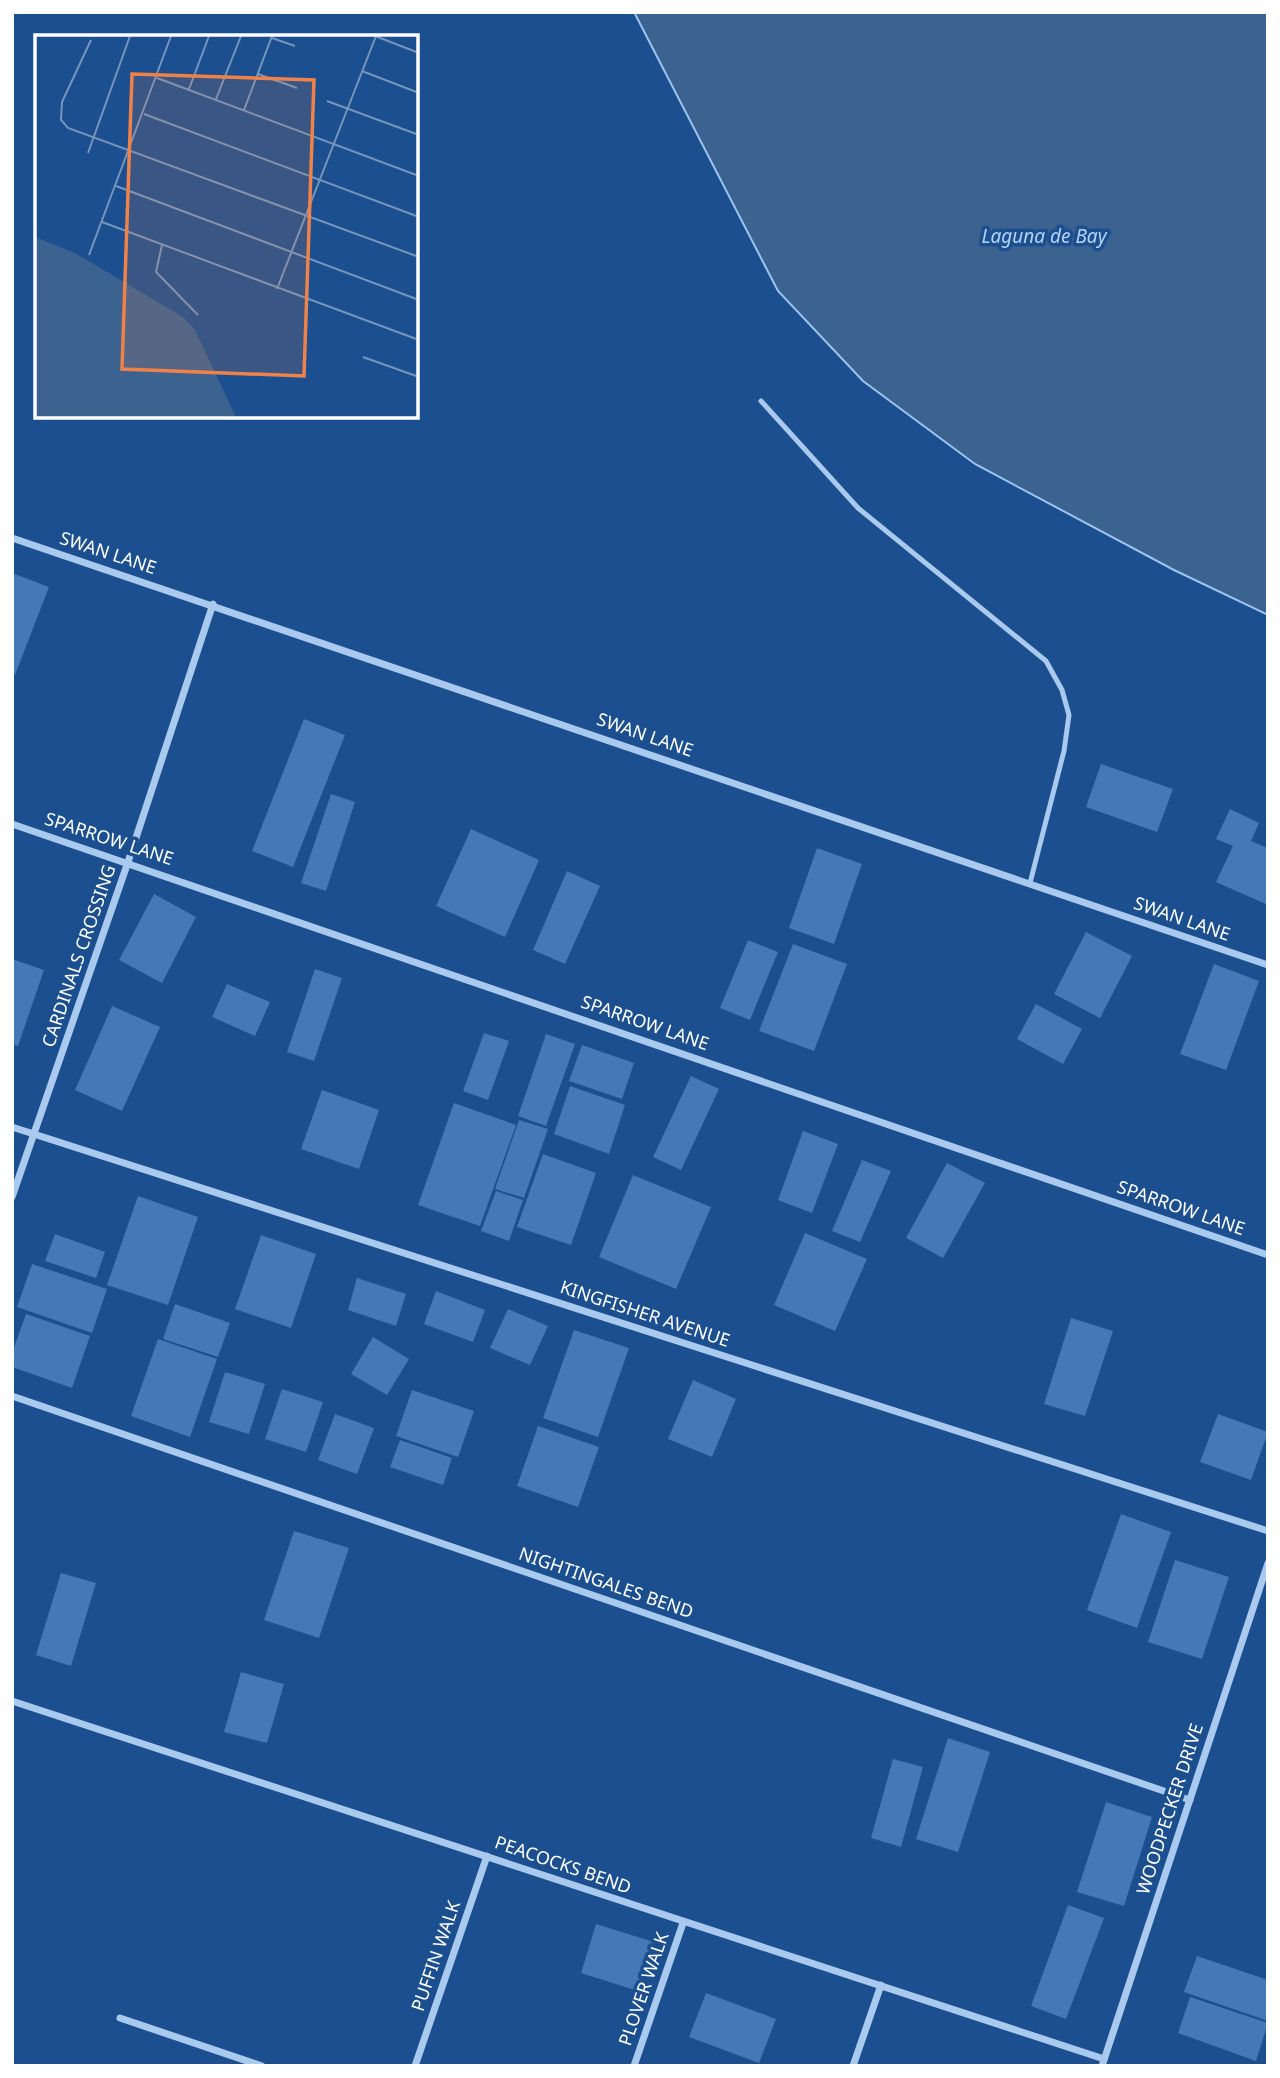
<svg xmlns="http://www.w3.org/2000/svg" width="1280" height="2078" font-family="'Noto Sans',sans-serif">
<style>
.water{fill:#3c6290;stroke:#9cc4f0;stroke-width:2}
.building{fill:#4478b7}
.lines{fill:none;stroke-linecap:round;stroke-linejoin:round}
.lane{stroke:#a9c9ee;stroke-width:5}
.street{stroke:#a9c9ee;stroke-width:7}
.labels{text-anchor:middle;stroke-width:7;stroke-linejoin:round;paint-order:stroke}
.street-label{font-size:18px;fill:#fff;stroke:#1b4f8f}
.water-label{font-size:19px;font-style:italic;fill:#b5d3f5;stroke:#1b4f8f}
.inset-road{fill:none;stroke:#7695bc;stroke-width:2}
.view{fill:#ee8249;fill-opacity:0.15;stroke:#ee8249;stroke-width:3.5}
.inset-edge{fill:none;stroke:#fff;stroke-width:3.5}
</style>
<rect width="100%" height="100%" fill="#1b4f8f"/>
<!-- water -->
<polygon class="water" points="634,12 1268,12 1268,615 1174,570 975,464 863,381 778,291"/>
<!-- building -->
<g class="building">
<polygon points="12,573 49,587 15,675 12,674"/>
<polygon points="304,719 345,735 293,867 252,851"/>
<polygon points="1101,764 1173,789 1157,832 1086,807"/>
<polygon points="331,794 355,802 326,891 301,883"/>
<polygon points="1230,809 1259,823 1251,841 1268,848 1268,905 1216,882 1233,846 1216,839"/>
<polygon points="471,829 539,860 505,937 436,906"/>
<polygon points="817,848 862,864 834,944 789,928"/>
<polygon points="567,871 600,886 565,964 533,950"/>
<polygon points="154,894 196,917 162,983 119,960"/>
<polygon points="1086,932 1132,956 1100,1018 1054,994"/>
<polygon points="748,940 778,952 750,1020 720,1008"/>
<polygon points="793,944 847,964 814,1051 759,1031"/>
<polygon points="12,959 44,970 18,1046 12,1044"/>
<polygon points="1214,964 1259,981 1226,1070 1180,1054"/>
<polygon points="315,969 342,978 314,1061 287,1052"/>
<polygon points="227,984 270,1002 255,1036 212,1017"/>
<polygon points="1036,1004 1082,1029 1063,1064 1017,1039"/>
<polygon points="112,1006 160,1027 122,1111 75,1090"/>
<polygon points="484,1033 509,1041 488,1100 463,1091"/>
<polygon points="546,1034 575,1044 546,1126 518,1116"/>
<polygon points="582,1045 634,1063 622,1099 569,1081"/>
<polygon points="691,1076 719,1089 681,1170 653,1157"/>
<polygon points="570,1086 625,1105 609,1154 554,1134"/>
<polygon points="322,1090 379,1110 359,1169 301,1149"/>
<polygon points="454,1103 516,1125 480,1226 418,1205"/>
<polygon points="519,1120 548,1129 524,1198 495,1189"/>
<polygon points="803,1131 838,1144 812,1213 778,1200"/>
<polygon points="543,1154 596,1173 571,1245 517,1227"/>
<polygon points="862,1160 891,1171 860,1242 832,1231"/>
<polygon points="947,1163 985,1183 943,1258 906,1238"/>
<polygon points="633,1175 711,1207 676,1289 599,1257"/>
<polygon points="496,1191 523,1200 509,1241 481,1231"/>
<polygon points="138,1196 198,1217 168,1305 107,1285"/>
<polygon points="805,1233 867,1259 835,1331 774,1305"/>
<polygon points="55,1234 105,1252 96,1278 45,1261"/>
<polygon points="261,1235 316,1254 291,1328 235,1309"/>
<polygon points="32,1264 107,1289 92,1333 17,1307"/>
<polygon points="357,1278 406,1294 396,1326 348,1310"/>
<polygon points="436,1291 485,1310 473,1342 424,1324"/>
<polygon points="175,1304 230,1323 218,1357 163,1339"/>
<polygon points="508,1309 548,1326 530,1365 490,1348"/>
<polygon points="26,1314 90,1336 72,1388 12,1367 12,1353"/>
<polygon points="1071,1318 1113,1331 1085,1416 1044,1404"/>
<polygon points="574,1330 629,1348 598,1437 543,1418"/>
<polygon points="373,1337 409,1359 387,1395 351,1374"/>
<polygon points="158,1339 217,1359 190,1437 131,1416"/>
<polygon points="225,1372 265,1384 249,1434 209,1422"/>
<polygon points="693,1380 736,1399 712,1457 668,1439"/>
<polygon points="282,1389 323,1402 306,1452 265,1439"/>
<polygon points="412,1390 474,1411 458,1457 396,1436"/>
<polygon points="335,1414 374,1428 357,1474 318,1460"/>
<polygon points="1218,1414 1268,1432 1251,1480 1200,1462"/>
<polygon points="538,1426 599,1447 578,1507 517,1486"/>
<polygon points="400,1440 452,1458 443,1485 390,1467"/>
<polygon points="1121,1514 1171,1532 1137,1628 1087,1610"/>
<polygon points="294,1531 349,1548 319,1638 264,1620"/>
<polygon points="1175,1560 1229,1577 1202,1659 1148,1642"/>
<polygon points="61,1573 96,1583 71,1666 36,1655"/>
<polygon points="241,1672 284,1684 267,1743 224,1732"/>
<polygon points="948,1738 990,1752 958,1852 916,1839"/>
<polygon points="893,1759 923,1767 901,1847 871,1838"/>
<polygon points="1106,1802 1152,1817 1124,1906 1077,1892"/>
<polygon points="1068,1905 1104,1918 1066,2019 1031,2006"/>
<polygon points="596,1924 654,1942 638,1991 581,1973"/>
<polygon points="1197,1956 1268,1980 1268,2021 1184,1992"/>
<polygon points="706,1993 776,2019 759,2063 689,2037"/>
<polygon points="1190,1997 1268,2023 1256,2061 1178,2033"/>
</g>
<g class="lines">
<!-- lane -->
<polyline class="lane" points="761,401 858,508 1046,661 1062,690 1069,715 1064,751 1030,883"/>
<!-- street -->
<g class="street">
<polyline points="12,538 1268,965"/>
<polyline points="12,824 1268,1255"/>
<polyline points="12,1127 1268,1531"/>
<polyline points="12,1197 128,862 213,604"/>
<polyline points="12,1396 1190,1800"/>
<polyline points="12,1701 1104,2059"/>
<polyline points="120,2018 262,2066"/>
<polyline points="415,2066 487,1856"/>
<polyline points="634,2066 683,1923"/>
<polyline points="853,2066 881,1985"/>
<polyline points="1102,2066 1268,1563"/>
</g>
</g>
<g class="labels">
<!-- street labels -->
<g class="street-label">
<text transform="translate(108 553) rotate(18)" y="6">SWAN LANE</text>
<text transform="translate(645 735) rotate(19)" y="6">SWAN LANE</text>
<text transform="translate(109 839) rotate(18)" y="6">SPARROW LANE</text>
<text transform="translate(1182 919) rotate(19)" y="6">SWAN LANE</text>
<text transform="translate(79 956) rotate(-71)" y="6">CARDINALS CROSSING</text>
<text transform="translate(645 1023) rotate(19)" y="6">SPARROW LANE</text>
<text transform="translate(1181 1208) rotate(19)" y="6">SPARROW LANE</text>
<text transform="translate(645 1314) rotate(18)" y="6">KINGFISHER AVENUE</text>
<text transform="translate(606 1583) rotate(19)" y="6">NIGHTINGALES BEND</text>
<text transform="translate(1170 1809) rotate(-72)" y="6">WOODPECKER DRIVE</text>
<text transform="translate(563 1865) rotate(19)" y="6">PEACOCKS BEND</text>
<text transform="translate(436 1956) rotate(-71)" y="6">PUFFIN WALK</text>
<text transform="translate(644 1989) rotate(-71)" y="6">PLOVER WALK</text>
</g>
<!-- water labels -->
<g class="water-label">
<text x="1044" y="243">Laguna de Bay</text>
</g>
</g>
<!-- overview -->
<g transform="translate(35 35)">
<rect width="383" height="383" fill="#1b4f8f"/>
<path d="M0,202L40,218L148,282L160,295L201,382H0Z" fill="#3c6290"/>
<path class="inset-road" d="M340,1L384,18M237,3L260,11M56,5L27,67L26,85L33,93L384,222M327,36L384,58M223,39L262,53M122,43L384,141M154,54L174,1M181,64L206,1M292,66L384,100M209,75L237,1M109,79L384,182M53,118L95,1M81,151L384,265M67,187L384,305M127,210L121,237L163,280M54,220L136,1M242,254L341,1M328,322L384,342"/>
<path class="view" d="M97,39L279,45L269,341L87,334Z"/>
<rect width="383" height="383" class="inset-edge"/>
</g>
<!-- border -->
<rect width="1280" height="2078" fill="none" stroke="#ffffff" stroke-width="28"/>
</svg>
